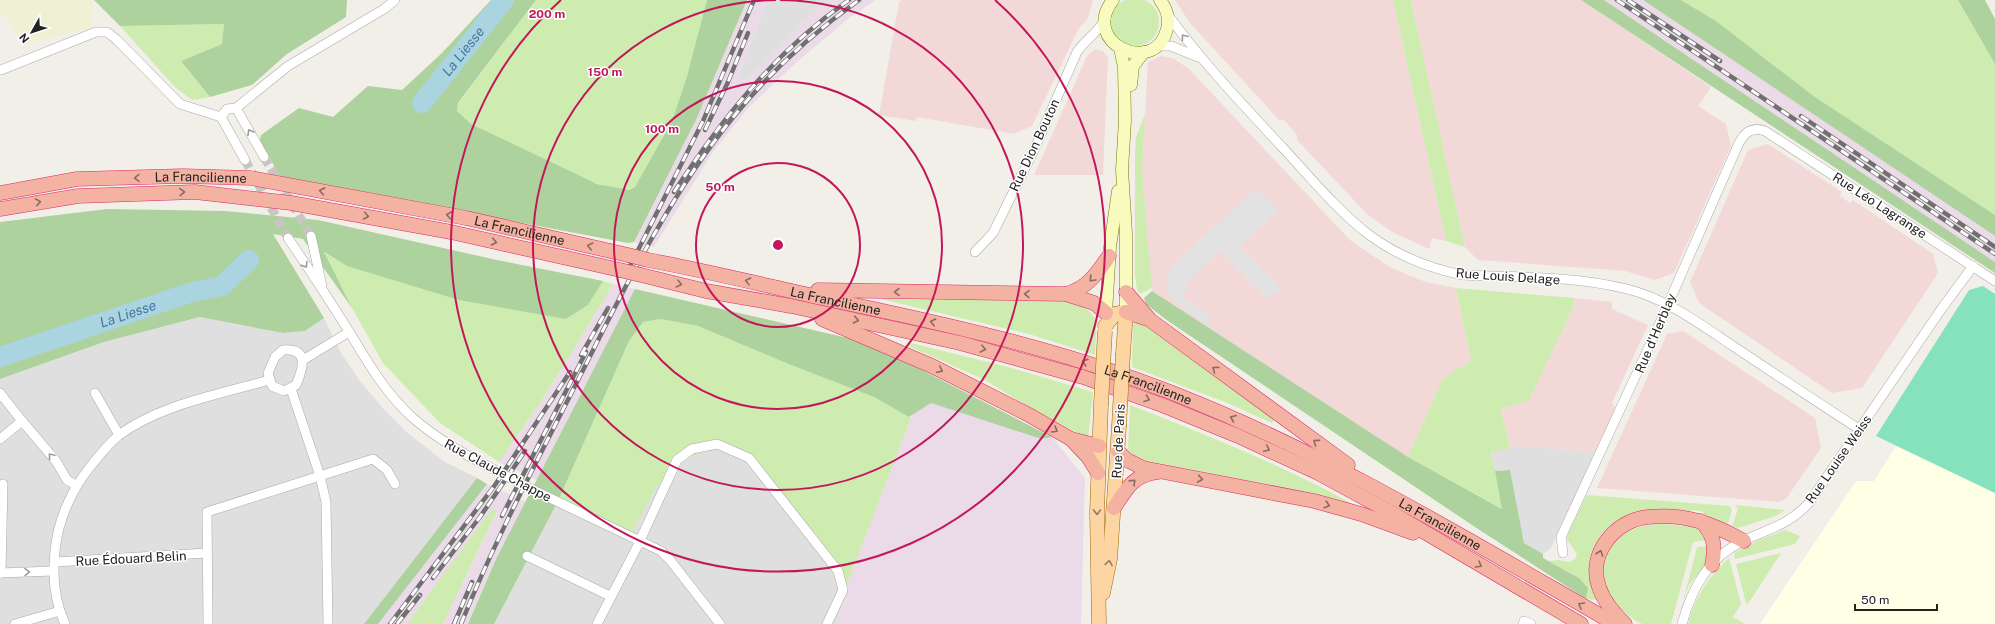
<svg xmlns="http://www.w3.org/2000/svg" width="1995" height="624" font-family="'Public Sans',sans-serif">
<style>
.residential{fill:#e0dfdf}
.commercial{fill:#f2d9d8}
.industrial{fill:#ebdae8}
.education{fill:#ffffe5}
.farmland{fill:#eff0d4}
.grass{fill:#ceecaf}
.forest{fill:#add29d}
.pitch{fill:#86e1bd}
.parking{fill:#e2e2e2}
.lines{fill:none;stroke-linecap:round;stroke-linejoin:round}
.river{stroke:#a9d4e0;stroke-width:20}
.minor-tunnel{stroke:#c8c6c1;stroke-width:9;stroke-dasharray:9 4.5;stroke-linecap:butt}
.minor-casing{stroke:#a9a9a9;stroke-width:10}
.secondary-casing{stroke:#737e03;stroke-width:13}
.primary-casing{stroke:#a06800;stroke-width:15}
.trunk-casing{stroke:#df2769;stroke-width:15}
.minor{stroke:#fff;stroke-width:9}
.secondary{stroke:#f9fbbe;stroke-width:12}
.primary{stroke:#fdd5a2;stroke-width:14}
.trunk{stroke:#f3b2a2;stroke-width:14}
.rail-casing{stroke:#707070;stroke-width:4.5}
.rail{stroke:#fff;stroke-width:3;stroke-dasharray:9;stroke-linecap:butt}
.minor-bridge-casing{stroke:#a9a9a9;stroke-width:10;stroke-linecap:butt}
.primary-bridge-casing{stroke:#a06800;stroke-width:15;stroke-linecap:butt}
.trunk-bridge-casing{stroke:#df2769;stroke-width:15;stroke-linecap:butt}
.minor-bridge{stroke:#fff;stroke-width:9}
.primary-bridge{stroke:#fdd5a2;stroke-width:14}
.trunk-bridge{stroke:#f3b2a2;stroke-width:14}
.oneway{stroke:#9c9c9c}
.oneway2{stroke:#8a6a62}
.oneway3{stroke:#907c62}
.ring{fill:none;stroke:#c2185b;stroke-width:2}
.labels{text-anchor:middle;stroke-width:3;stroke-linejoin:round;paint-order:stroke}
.street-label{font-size:13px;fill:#222;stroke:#fff}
.water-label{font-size:14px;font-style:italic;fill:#4576a4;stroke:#fff}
.centre{fill:#c2185b;stroke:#fff;stroke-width:2}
.ring-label{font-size:12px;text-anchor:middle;font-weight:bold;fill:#c2185b;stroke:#fff;stroke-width:3;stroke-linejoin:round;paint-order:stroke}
</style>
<rect width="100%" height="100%" fill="#f2efe9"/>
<!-- residential -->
<g class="residential">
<polygon points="768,0 831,0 802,23 745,81 738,76"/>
<polygon points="201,317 283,333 305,331 324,318 341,353 360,381 382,407 405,431 445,462 477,478 364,624 0,624 0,379 104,342"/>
<polygon points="1519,446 1596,452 1551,548 1543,554 1524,543 1510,470 1495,471 1491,452"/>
<polygon points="715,447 744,455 846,587 839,624 494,624 558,501 632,531 657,486 687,458"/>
</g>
<!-- commercial -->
<g class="commercial">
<polygon points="902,0 1093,0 1088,18 1078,30 1032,126 1014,134 917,117 916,121 879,115 899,2"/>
<polygon points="1175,0 1393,0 1446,241 1432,238 1429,249 1394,233 1368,215 1297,140 1297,135 1284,120 1279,120 1190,23"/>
<polygon points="1411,0 1581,0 1711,87 1698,106 1726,124 1731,146 1674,273 1655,280 1625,271 1478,260 1465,247"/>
<polygon points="1095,49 1103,51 1108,57 1103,175 1034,175 1087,56"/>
<polygon points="1161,56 1173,58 1189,69 1350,240 1388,266 1408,275 1426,282 1456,288 1471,361 1443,378 1408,457 1152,291 1142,170 1148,62"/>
<polygon points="1768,144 1842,192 1840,196 1850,203 1853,200 1933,254 1938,273 1862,388 1832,393 1699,303 1690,282 1748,150"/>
<polygon points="1574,298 1612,302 1612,309 1648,325 1612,403 1616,408 1596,452 1519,446 1510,448 1501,409 1529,400 1573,308"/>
<polygon points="1683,331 1815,418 1821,448 1786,499 1779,502 1597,488 1667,334"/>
</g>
<!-- industrial -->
<g class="industrial">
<polygon points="747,0 768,0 738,76 745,81 802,23 831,0 876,0 849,18 799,60 749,107 712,153 654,247 634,242 696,120"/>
<polygon points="1604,0 1643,0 1664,14 1995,236 1995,262"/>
<polygon points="613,284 635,289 537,480 499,462 521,432 561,370"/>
<polygon points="931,403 1041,439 1052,437 1085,478 1081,624 839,624 846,587 912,415"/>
<polygon points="487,484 526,502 497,557 468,624 443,624 497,512 493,509 407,624 378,624"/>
</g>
<!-- education -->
<polygon class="education" points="1896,446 1995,493 1995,624 1760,624 1856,481 1874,481"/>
<!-- farmland -->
<polygon class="farmland" points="0,0 93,0 92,27 24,45 0,9"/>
<!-- grass -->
<g class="grass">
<circle cx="1135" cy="22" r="24"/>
<path d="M536,0H707L687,76L672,121L635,188C606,199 502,139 471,124L457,111L458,104Z"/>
<polygon points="1393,0 1411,0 1465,247 1446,241"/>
<polygon points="1681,0 1958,0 1995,64 1995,215 1815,97 1716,21"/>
<polygon points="224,24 222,44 181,61 210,97 192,100 175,87 120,26"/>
<polygon points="1145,114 1142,170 1152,288 1140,294 1137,290 1135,274 1135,152 1136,137"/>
<path d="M323,252L347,266L375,274L566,319L588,305L603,281L613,284C577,344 541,405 499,462L440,423L383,363L352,308Z"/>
<polygon points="1456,288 1574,298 1573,308 1529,400 1501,409 1510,448 1491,452 1503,509 1408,457 1443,378 1471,361"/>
<path d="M881,299L1066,301C1103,312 1096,320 1095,355L1029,334Z"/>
<polygon points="661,319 698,326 791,365 874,397 911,418 846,587 744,455 715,448 687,458 657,486 632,532 558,501 629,341 643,322"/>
<polygon points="1140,323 1147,327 1274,420 1272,423 1225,402 1132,367 1133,327 1133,324"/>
<polygon points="907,342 1008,367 1093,392 1088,439 1012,397 987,381 906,345"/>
<path d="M1130,405C1205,434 1279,464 1349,502V504L1276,486L1147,461L1132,454L1128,449Z"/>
<path d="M1587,495L1730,506L1732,510L1727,527L1705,515L1703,512L1695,510C1688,512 1683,510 1676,510C1642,511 1600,514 1593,556C1590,573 1590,584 1598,600L1586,599L1588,588L1579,578L1549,561L1558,560L1569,562L1575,559L1577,554L1567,539V535Z"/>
<polygon points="1735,505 1785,510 1776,516 1738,528 1732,526 1738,509"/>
<polygon points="492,509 497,511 443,624 407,624"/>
<path d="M1662,524L1698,527L1709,540L1693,542L1671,624C1662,624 1652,624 1643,624C1637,623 1630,616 1625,612C1582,573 1607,524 1662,524Z"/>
<polygon points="1785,530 1800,536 1795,544 1735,559 1734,553 1759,540"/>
<polygon points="1710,546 1706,564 1689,585 1683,601 1697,547"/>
<polygon points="1781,553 1748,604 1746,603 1736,564"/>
<path d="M1729,558L1741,604L1733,617L1745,624H1688C1697,594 1707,579 1729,558Z"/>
</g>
<!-- forest -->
<g class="forest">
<polygon points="94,0 347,0 346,17 287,54 252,85 210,97 181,61 222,44 224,24 120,26"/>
<polygon points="491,0 536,0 458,103 457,111 471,124 597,184 629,190 635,187 672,121 687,76 707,0 747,0 696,120 634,242 628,243 280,177 260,140 261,135 299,108 333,117 368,86 402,90 442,53"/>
<polygon points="1581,0 1604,0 1995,262 1995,273"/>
<polygon points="1643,0 1681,0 1716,21 1815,97 1995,215 1995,236"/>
<polygon points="1958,0 1985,0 1995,19 1995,64"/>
<polygon points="107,209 225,211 318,220 497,260 603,281 588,305 566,319 459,300 347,266 324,252 352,308 303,239 273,234 324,318 305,331 283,333 200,317 104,342 0,379 0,222"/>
<polygon points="635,289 852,339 920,369 1052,437 1041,439 931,403 909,417 874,397 791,365 698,326 661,319 643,322 629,341 558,501 494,624 468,624 497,557"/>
<polygon points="1152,291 1408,457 1502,509 1495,471 1510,470 1524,543 1543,554 1543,558 1579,578 1588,588 1586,599 1475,527 1168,321 1146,304 1144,298"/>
<polygon points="477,478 487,484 378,624 364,624"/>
</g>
<!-- pitch -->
<polygon class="pitch" points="1983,286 1995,294 1995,493 1876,436 1969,290"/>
<!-- parking -->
<polygon class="parking" points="1257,188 1278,211 1240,246 1283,291 1266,298 1220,251 1189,281 1183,298 1210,316 1209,326 1171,299 1167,287 1168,275 1175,263"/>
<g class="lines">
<!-- river -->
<g class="river">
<path id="s1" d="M422,103L504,0"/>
<path id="s2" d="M0,357L189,293L222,286L249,260"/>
</g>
<!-- minor-tunnel -->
<g class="minor-tunnel">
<polyline points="264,157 311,236"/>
<polyline points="245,160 288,238"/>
</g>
<!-- minor casing -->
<g class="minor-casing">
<g id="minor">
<path d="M1168,15C1203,63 1243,105 1283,148C1310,177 1337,210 1368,234C1396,255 1428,268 1462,275C1517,277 1574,276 1627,289C1667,299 1700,324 1733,346C1775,374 1817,402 1859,429"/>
<polyline points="1157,46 1171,46 1198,57"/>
<polyline points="1,70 96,32 107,32 117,40 180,104 221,117"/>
<polyline points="236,108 264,157"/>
<polyline points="221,117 227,109 236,108 288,66 384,9 395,0"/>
<polyline points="221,117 245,160"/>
<polyline points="311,236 322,286"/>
<path d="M288,238C309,269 330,301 350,333C368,363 386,394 413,418C437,439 465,455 493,469"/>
<path d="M975,252L993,233L1033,152L1077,52C1085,40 1097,33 1105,20"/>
<path d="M283,350C310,348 303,369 296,385L284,391L272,386L268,373L275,357Z"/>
<polyline points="303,360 349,332"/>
<polyline points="291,389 320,476 326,502 328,624"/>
<polyline points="0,393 22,421"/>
<polyline points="95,393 119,435"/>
<polyline points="0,439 22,421 56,461 67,480 76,485"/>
<polyline points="529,488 661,551 670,560 720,624"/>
<path d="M1563,553L1561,537L1655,334L1738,145C1744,133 1751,126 1765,131L1995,281"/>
<polyline points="527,556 610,596"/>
<polyline points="55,562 207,553"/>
<polyline points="0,573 53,571"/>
<polyline points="1,573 3,484"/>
<polyline points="15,624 60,611"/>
<path d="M65,624C52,596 52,562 58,532C64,507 74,487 90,467C99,456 107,445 118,436C158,405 221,394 269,380"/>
<polyline points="208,624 207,512 373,459 387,470 395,484"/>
<polyline points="597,624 637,547 677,460 692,449 717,444 749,458 838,571 843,590 827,624"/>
<polyline points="1523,624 1524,621 1531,624"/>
<path d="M1682,624C1692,588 1708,558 1743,541C1770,528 1787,526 1809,503L1940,311L1973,266"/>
</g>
</g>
<!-- secondary casing -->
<g class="secondary-casing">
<g id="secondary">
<path d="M1113,0C1079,43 1155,78 1167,29C1170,18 1167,9 1160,0"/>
<polyline points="1120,48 1124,67 1125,120 1122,170 1126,234 1126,312"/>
<polyline points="1131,85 1133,66 1144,52"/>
<polyline points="1106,313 1110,247 1118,191"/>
</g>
</g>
<!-- primary casing -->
<g class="primary-casing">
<g id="primary">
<polyline points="1105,326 1115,314 1126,312 1123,354"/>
<polyline points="1103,593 1110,559 1119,426"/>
<polyline points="1099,624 1097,512 1101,404"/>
</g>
</g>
<!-- trunk casing -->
<g class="trunk-casing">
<g id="trunk">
<path id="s3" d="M0,193L77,179L183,176L251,178L466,218L628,255"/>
<polyline points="0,209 78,196 195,192 291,203 451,232 620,270"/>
<path id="s4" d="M648,260C707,271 764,285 822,298C942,323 1061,349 1175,394C1330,455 1470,541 1615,624"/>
<polyline points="641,275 706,291 791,306 960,343 1083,377 1162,405 1238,436 1318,473 1392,513 1581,624"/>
<polyline points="818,290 1066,294 1094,303 1106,313"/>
<polyline points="1126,292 1150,320 1348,465"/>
<path d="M1066,294C1088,288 1097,273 1109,256"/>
<polyline points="1126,312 1148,319"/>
<polyline points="822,319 932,366 1029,415 1071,439 1099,446"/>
<polyline points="1071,439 1088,457 1098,473"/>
<polyline points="1118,451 1127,460 1143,468 1314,501 1361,514 1413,533"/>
<path d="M1114,508C1127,488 1133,475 1158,472"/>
<path d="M1701,521C1714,535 1716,546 1712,565"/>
<path d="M1625,624C1614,613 1604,602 1599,587C1587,554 1615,520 1648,517C1685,513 1711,523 1744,541"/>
</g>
</g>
<!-- minor -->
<use href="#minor" class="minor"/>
<!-- secondary -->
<use href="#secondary" class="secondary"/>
<!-- primary -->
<use href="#primary" class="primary"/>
<!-- trunk -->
<use href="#trunk" class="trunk"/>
<!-- rail casing -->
<g class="rail-casing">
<g id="rail">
<polyline points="1617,0 1995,254"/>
<polyline points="1628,0 1720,61"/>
<polyline points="1801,116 1995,247"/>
<polyline points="705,130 728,82 748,33"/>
<path d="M674,192C722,118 776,51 849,0"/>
<polyline points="626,274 703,121 754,0"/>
<polyline points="581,355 608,308"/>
<polyline points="502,516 586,352"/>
<polyline points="433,578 480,517 525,451"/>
<polyline points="390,624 495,485 570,372"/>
<polyline points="397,624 420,595"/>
<polyline points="454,624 472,582"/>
<path d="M461,624C494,542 535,465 575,386C622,293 668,196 735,115C771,71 813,33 859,0"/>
</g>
</g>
<!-- rail -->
<use href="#rail" class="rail"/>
<!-- minor-bridge casing -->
<g class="minor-bridge-casing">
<polyline id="minor-bridge" points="493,469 529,488"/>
</g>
<!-- primary-bridge casing -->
<g class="primary-bridge-casing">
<g id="primary-bridge">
<polyline points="1101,404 1105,331"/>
<polyline points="1119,426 1123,354"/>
</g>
</g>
<!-- trunk-bridge casing -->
<g class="trunk-bridge-casing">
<g id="trunk-bridge">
<polyline points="628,255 648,260"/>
<polyline points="620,270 641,275"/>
</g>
</g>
<!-- minor-bridge -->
<use href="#minor-bridge" class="minor-bridge"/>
<!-- primary-bridge -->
<use href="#primary-bridge" class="primary-bridge"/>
<!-- trunk-bridge -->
<use href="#trunk-bridge" class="trunk-bridge"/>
</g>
<!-- one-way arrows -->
<defs><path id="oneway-chevron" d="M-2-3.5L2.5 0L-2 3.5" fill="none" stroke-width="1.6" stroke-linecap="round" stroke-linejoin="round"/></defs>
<g class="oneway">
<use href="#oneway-chevron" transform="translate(1184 37) rotate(-127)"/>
<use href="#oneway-chevron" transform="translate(250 132) rotate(-119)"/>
<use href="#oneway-chevron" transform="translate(305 265) rotate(58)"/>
<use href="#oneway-chevron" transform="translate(51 456) rotate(-130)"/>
<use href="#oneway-chevron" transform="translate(27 572) rotate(-2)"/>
</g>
<g class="oneway2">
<use href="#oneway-chevron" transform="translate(137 178) rotate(178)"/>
<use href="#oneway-chevron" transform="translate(322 191) rotate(-169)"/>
<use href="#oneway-chevron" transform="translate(182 192) rotate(-2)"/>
<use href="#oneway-chevron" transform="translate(38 202) rotate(-9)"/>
<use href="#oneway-chevron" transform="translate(449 215) rotate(-169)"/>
<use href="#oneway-chevron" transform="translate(366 216) rotate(10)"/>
<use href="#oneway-chevron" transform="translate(494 242) rotate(13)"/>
<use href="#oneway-chevron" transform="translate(590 246) rotate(-167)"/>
<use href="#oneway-chevron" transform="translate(1092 279) rotate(133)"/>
<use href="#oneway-chevron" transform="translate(748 281) rotate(-166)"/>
<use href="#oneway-chevron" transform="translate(679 284) rotate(14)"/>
<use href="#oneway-chevron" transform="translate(897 292) rotate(179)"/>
<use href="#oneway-chevron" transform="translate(1027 294) rotate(-179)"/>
<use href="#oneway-chevron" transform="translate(856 320) rotate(12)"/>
<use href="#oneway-chevron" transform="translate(933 322) rotate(-167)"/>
<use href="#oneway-chevron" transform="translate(983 349) rotate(14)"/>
<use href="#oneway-chevron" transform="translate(1085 362) rotate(-162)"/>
<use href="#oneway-chevron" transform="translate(1215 369) rotate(-143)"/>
<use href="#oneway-chevron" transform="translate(940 370) rotate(26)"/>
<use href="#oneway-chevron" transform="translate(1147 399) rotate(20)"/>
<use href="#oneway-chevron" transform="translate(1233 418) rotate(-157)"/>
<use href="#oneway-chevron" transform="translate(1055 430) rotate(30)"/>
<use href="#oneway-chevron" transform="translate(1316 442) rotate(-144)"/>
<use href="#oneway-chevron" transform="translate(1267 449) rotate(25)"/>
<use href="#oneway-chevron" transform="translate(1200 479) rotate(10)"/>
<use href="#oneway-chevron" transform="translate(1133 482) rotate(-44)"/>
<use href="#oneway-chevron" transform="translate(1327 505) rotate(16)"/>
<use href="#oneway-chevron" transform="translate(1600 553) rotate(-71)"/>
<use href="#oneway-chevron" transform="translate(1479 565) rotate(30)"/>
<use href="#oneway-chevron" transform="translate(1581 605) rotate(-150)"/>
</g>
<g class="oneway3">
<use href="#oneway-chevron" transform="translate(1097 512) rotate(91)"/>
<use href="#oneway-chevron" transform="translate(1109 563) rotate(-81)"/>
</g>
<!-- distance rings -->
<g class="ring">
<circle cx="778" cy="245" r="82"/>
<circle cx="778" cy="245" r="164"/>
<path d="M780 0A245 245 0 1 1 776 0"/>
<path d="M995 0A327 327 0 1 1 561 0"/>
</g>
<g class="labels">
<!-- street labels -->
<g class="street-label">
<text transform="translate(1034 145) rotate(-65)" y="5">Rue Dion Bouton</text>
<text dy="5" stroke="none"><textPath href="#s3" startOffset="202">La Francilienne</textPath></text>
<text transform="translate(1880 205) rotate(33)" y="5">Rue Léo Lagrange</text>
<text dy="5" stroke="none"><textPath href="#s3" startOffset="526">La Francilienne</textPath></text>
<text transform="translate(1508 276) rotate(4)" y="5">Rue Louis Delage</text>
<text dy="5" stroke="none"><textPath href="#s4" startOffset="192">La Francilienne</textPath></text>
<text transform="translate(1655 333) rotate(-67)" y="5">Rue d'Herblay</text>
<text dy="5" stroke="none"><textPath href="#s4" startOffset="516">La Francilienne</textPath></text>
<text transform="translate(1118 441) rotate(-87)" y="5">Rue de Paris</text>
<text transform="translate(1838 459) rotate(-55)" y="5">Rue Louise Weiss</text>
<text transform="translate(498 470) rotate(28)" y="5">Rue Claude Chappe</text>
<text dy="5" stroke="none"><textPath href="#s4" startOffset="840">La Francilienne</textPath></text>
<text transform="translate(131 558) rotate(-3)" y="5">Rue Édouard Belin</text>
</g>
<!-- water labels -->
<g class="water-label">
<text dy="5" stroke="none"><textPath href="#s1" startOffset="66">La Liesse</textPath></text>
<text dy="5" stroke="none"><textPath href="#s2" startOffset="135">La Liesse</textPath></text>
</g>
</g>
<circle cx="778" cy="245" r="6" class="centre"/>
<g class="ring-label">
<text x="547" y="18">200 m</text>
<text x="605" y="76">150 m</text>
<text x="662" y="133">100 m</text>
<text x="720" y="191">50 m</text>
</g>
<!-- north arrow -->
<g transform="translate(32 32) rotate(231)" stroke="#ffffff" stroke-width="3" paint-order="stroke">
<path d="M0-3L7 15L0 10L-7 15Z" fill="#222222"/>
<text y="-6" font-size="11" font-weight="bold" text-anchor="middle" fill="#222222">N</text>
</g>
<!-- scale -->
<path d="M1855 604v6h82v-6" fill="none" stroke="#222222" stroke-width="2"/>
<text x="1861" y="604" font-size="12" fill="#222222" stroke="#ffffff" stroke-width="3" paint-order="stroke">50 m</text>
</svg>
